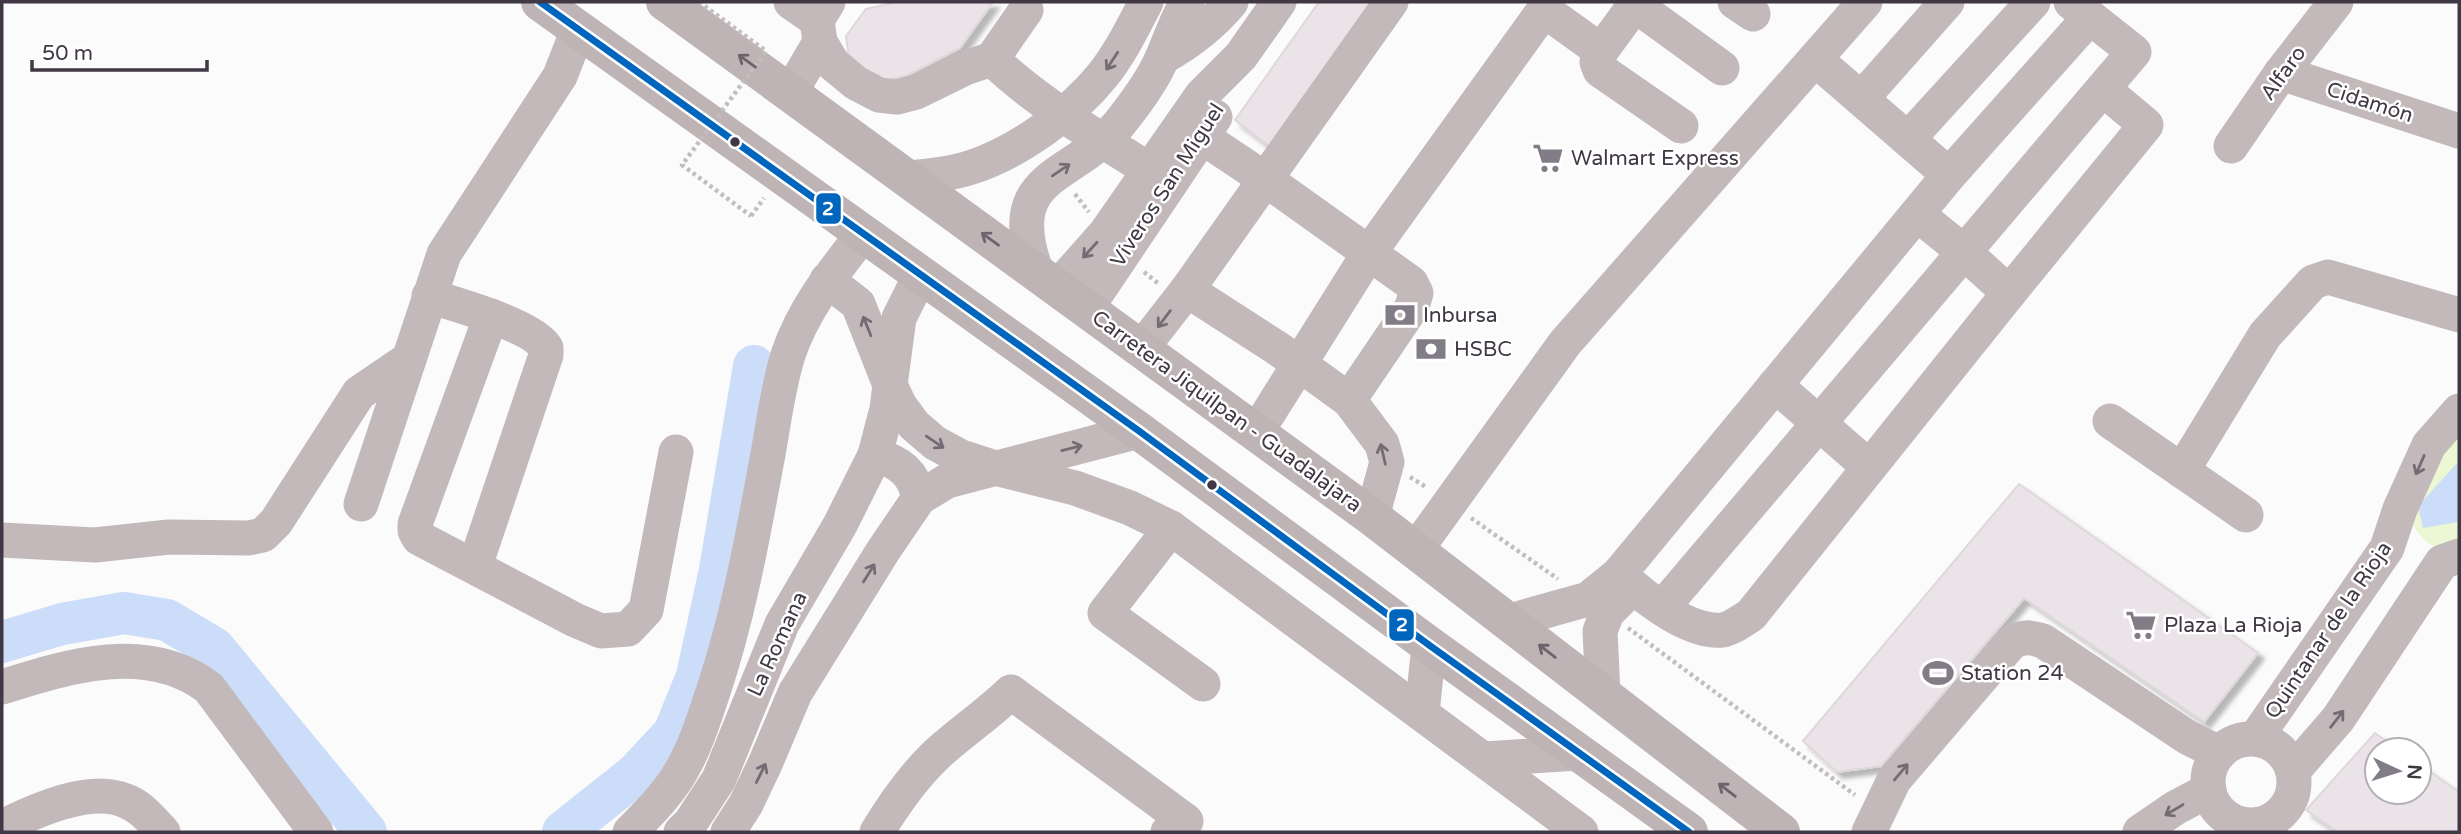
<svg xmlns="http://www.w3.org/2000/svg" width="2461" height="834" font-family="'Varela Round',sans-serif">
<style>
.green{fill:#ecf8d4}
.water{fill:#cbddf8}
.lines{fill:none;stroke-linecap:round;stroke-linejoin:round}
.river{stroke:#cbddf8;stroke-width:42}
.building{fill:#eae3e8;stroke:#ded7db;stroke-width:2;filter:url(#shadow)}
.path{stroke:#c3bdbe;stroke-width:4.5;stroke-dasharray:3.5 3.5;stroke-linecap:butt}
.minor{stroke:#c3b9ba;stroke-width:35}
.highway{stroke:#bfb4b5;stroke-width:38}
.path-bridge{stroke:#c3bdbe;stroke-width:4.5;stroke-dasharray:3.5 3.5;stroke-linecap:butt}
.bus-1-casing{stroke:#fff;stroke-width:12}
.bus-1{stroke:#0065bd;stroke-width:7}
.oneway{stroke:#6c636c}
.oneway2{stroke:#746c74}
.bus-dot{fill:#403845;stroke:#fff;stroke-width:2.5}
.labels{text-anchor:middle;stroke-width:5;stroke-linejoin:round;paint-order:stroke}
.street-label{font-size:21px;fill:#403845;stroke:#fff}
.poi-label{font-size:21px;fill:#403845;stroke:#fff;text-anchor:start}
.line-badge{stroke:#fff;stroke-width:2.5}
.badge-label{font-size:19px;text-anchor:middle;font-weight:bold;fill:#fff}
</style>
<defs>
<filter id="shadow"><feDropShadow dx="6" dy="6" stdDeviation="2" flood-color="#0004"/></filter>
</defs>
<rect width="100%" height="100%" fill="#fbfbfb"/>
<!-- green -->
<path class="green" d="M2459,422V544C2435,552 2426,546 2413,525L2427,455Z"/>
<!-- water -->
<polygon class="water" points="2459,461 2459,522 2423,528 2418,506"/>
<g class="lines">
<!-- river -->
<g class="river">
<polyline points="2,642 62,624 124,613 167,620 214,648 366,832"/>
<polyline points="563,832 636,774 674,733 697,676 720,570 754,366"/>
</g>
</g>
<!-- building -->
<g class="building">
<polygon points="897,2 993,2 960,48 906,76 877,82 850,66 846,36 866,9"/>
<polygon points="1319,2 1379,2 1273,149 1235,120"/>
<polygon points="2019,484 2258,653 2204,722 2024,598 1881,766 1837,772 1803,741"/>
<polygon points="2375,733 2399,750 2377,750 2377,792 2419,792 2419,764 2459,792 2459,832 2338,832 2306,810"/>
</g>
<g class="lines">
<!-- path -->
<g class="path">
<polyline points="1075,194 1089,212"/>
<polyline points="751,216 764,198"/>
<polyline points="1144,272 1159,284"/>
<polyline points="1410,477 1426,487"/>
<polyline points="1471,518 1558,579"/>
<polyline points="1628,628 1855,795"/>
</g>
<!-- minor -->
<g class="minor">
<polyline points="791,2 817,20"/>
<path d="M828,2L817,20L820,42L833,64L856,83L879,95L897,97L916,92L965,68L992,59C1045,110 1110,143 1170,184"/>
<polyline points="1631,2 1722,68"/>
<polyline points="1735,2 1753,14"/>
<polyline points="1601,51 1597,62 1600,70 1681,126"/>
<path d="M1163,57C1190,42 1211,26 1231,2"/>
<polyline points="992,59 1026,10"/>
<polyline points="1815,59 1949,175"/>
<polyline points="2281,73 2459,131"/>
<polyline points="790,93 820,42"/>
<polyline points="1862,98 1947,2"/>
<polyline points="1202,137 1265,179 1411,283 1416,293 1412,307 1349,400"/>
<polyline points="1908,139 2033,2"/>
<polyline points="2231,146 2281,73 2336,2"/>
<path d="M908,178C929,176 951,174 972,167C1018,152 1072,113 1102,76C1120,54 1133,27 1146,2"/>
<polyline points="1917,214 1964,252 2009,293"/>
<path d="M1037,273C998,169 1077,181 1123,119C1138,100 1154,78 1163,56C1171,37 1177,19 1187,2"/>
<polyline points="921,274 899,318 890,385 900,406 914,425 935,443 961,457 995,468 1075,488 1130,508 1171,528 1581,832"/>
<polyline points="1057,288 1105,234 1202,95 1241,56 1279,2"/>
<polyline points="1187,290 1277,348 1349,400 1382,444 1387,462 1372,517"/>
<path d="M429,296C455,304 534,326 546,348V355L475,566"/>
<polyline points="1086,309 1215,117"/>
<polyline points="491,316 415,524 415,531 419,538 575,620 601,631 628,629 646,610 676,452"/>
<polyline points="1141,349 1187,290 1391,2"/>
<polyline points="1775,385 1869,467"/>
<polyline points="2110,421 2246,515"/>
<polyline points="1256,433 1369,253 1544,10 1601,51 1637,2"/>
<path d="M875,455C900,462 914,473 919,498"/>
<polyline points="2182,471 2265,335 2313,282 2328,277 2459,315"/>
<polyline points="361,504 444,254 560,76 578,30"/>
<polyline points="1171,528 1105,613 1203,684"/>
<polyline points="2,540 95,545 169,537 249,538 263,535 276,522 359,393 409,359"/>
<polyline points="1415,551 1565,343 1865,2"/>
<path d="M1619,574C1643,596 1687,633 1722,630C1731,629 1743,620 1751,615L2009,293L2146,125L2103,89"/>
<polyline points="1662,608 2134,52 2071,2"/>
<polyline points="1510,621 1588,599 1619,574 1949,175 2090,17"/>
<path d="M2,687C68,666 148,641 209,688L316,832"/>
<polyline points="1603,694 1600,631 1607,613 1633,587"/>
<polyline points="1422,713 1429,645"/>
<polyline points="2255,739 2387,548 2400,509 2429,445 2459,411"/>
<circle cx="2251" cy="782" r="43"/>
<polyline points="1485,759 1578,753"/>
<polyline points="2293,771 2338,719 2442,562 2459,556"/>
<path d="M2,827C34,811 90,785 126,801C142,807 152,821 163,832"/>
<path d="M630,832C651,811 673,789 686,762C698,740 705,715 713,692C739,614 753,535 768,454C774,421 778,387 788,355C803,309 834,271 864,233"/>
<polyline points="681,832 691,822 719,779 782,624 840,525 875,455 887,409 890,385 858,304 827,280"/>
<polyline points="728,832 746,804 765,764 795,693 883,551 919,498 947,481 1139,431"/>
<path d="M877,832C894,804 912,778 936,755C960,733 987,715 1011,692L1186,821L1168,832"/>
<path d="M1869,832L1894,780L2011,643C2023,636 2030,637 2043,641L2187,737L2219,753"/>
<polyline points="2140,832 2175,808 2209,790"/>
</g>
<!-- highway -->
<g class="highway">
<polyline points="540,2 1139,431 1429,645 1689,832"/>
<polyline points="665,2 1372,517 1781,832"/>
</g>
<!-- path-bridge -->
<polyline class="path-bridge" points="699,2 766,51 682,165 751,216"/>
<!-- bus-1 casing -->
<g class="bus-1-casing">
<polyline id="bus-1" points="540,2 1139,431 1429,645 1689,832"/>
</g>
<!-- bus-1 -->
<use href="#bus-1" class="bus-1"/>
</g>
<!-- one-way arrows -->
<defs><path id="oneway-shaft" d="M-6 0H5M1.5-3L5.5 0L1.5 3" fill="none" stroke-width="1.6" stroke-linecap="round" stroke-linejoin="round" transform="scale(1.75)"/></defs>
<g class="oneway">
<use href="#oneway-shaft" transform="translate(747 61) rotate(-144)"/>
<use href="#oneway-shaft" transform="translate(990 239) rotate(-144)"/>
<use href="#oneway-shaft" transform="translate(1547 651) rotate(-142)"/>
<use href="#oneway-shaft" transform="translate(1727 790) rotate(-142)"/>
</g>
<g class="oneway2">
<use href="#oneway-shaft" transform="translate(1112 61) rotate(123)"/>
<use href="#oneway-shaft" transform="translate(1061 170) rotate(-34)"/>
<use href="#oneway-shaft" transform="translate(1090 250) rotate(132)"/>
<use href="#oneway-shaft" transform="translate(1164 319) rotate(127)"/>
<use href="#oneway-shaft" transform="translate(867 326) rotate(-112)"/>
<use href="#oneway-shaft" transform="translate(935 442) rotate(34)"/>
<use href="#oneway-shaft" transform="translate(1072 448) rotate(-14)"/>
<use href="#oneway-shaft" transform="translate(1383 454) rotate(-103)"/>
<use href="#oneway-shaft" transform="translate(2420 465) rotate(114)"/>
<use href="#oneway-shaft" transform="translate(869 573) rotate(-58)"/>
<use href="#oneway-shaft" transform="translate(2337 719) rotate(-52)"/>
<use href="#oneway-shaft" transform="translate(1901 772) rotate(-50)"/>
<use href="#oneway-shaft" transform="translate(761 773) rotate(-64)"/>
<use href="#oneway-shaft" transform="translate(2174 810) rotate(149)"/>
</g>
<!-- icons -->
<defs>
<g id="supermarket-bare" transform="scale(2.415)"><path d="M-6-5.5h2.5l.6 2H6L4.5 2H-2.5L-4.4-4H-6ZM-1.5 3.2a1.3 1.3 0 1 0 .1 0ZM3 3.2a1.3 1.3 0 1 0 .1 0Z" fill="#817c85" stroke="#fff" stroke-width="2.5" paint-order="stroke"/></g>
<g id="bank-bare" transform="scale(2.415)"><path d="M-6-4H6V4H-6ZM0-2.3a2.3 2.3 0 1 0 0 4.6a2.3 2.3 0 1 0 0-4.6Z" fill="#817c85" stroke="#fff" stroke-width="2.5" paint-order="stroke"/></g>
<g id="stadium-bare" transform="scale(2.415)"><path d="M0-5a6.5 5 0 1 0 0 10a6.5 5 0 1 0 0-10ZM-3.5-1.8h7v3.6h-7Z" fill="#817c85" stroke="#fff" stroke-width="2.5" paint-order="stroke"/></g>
</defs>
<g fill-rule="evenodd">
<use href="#supermarket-bare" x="1548" y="158"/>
<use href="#bank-bare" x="1400" y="315"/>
<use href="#bank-bare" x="1431" y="349"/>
<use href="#supermarket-bare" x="2141" y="625"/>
<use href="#stadium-bare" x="1938" y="673"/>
</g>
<!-- markers -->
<g class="bus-dot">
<circle cx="735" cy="142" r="6"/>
<circle cx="1212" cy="485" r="6"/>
</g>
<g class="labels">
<!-- street labels -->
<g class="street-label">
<text transform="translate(2283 73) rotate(-54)" y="7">Alfaro</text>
<text transform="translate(2370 102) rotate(18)" y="7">Cidamón</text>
<text transform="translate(1167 185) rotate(-57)" y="7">Víveros San Miguel</text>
<text transform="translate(1227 411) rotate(36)" y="7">Carretera Jiquilpan - Guadalajara</text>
<text transform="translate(2328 630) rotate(-56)" y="7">Quintanar de la Rioja</text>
<text transform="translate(777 644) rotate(-65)" y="7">La Romana</text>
</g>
<!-- poi labels -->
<g class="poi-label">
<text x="1571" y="165">Walmart Express</text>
<text x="1423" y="322">Inbursa</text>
<text x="1454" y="356">HSBC</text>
<text x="2164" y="632">Plaza La Rioja</text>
<text x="1961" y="680">Station 24</text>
</g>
</g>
<g class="line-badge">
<rect x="815" y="192" width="27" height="33" rx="7" fill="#0065bd"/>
<rect x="1388" y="608" width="27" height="34" rx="7" fill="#0065bd"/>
</g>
<g class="badge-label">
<text x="828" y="215">2</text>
<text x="1402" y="631">2</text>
</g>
<!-- border -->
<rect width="2461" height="834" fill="none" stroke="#403845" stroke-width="7"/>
<!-- north arrow -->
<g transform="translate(2398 771) rotate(94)"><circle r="33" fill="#ffffff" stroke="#b3afb5" stroke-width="2"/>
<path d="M0-5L12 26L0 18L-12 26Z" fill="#817c85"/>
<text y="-10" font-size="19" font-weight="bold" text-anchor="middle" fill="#403845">N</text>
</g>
<!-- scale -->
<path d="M32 60v10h175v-10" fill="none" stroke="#403845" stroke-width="3.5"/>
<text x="42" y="60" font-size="21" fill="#403845" stroke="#ffffff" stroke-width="5" paint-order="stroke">50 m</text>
</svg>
